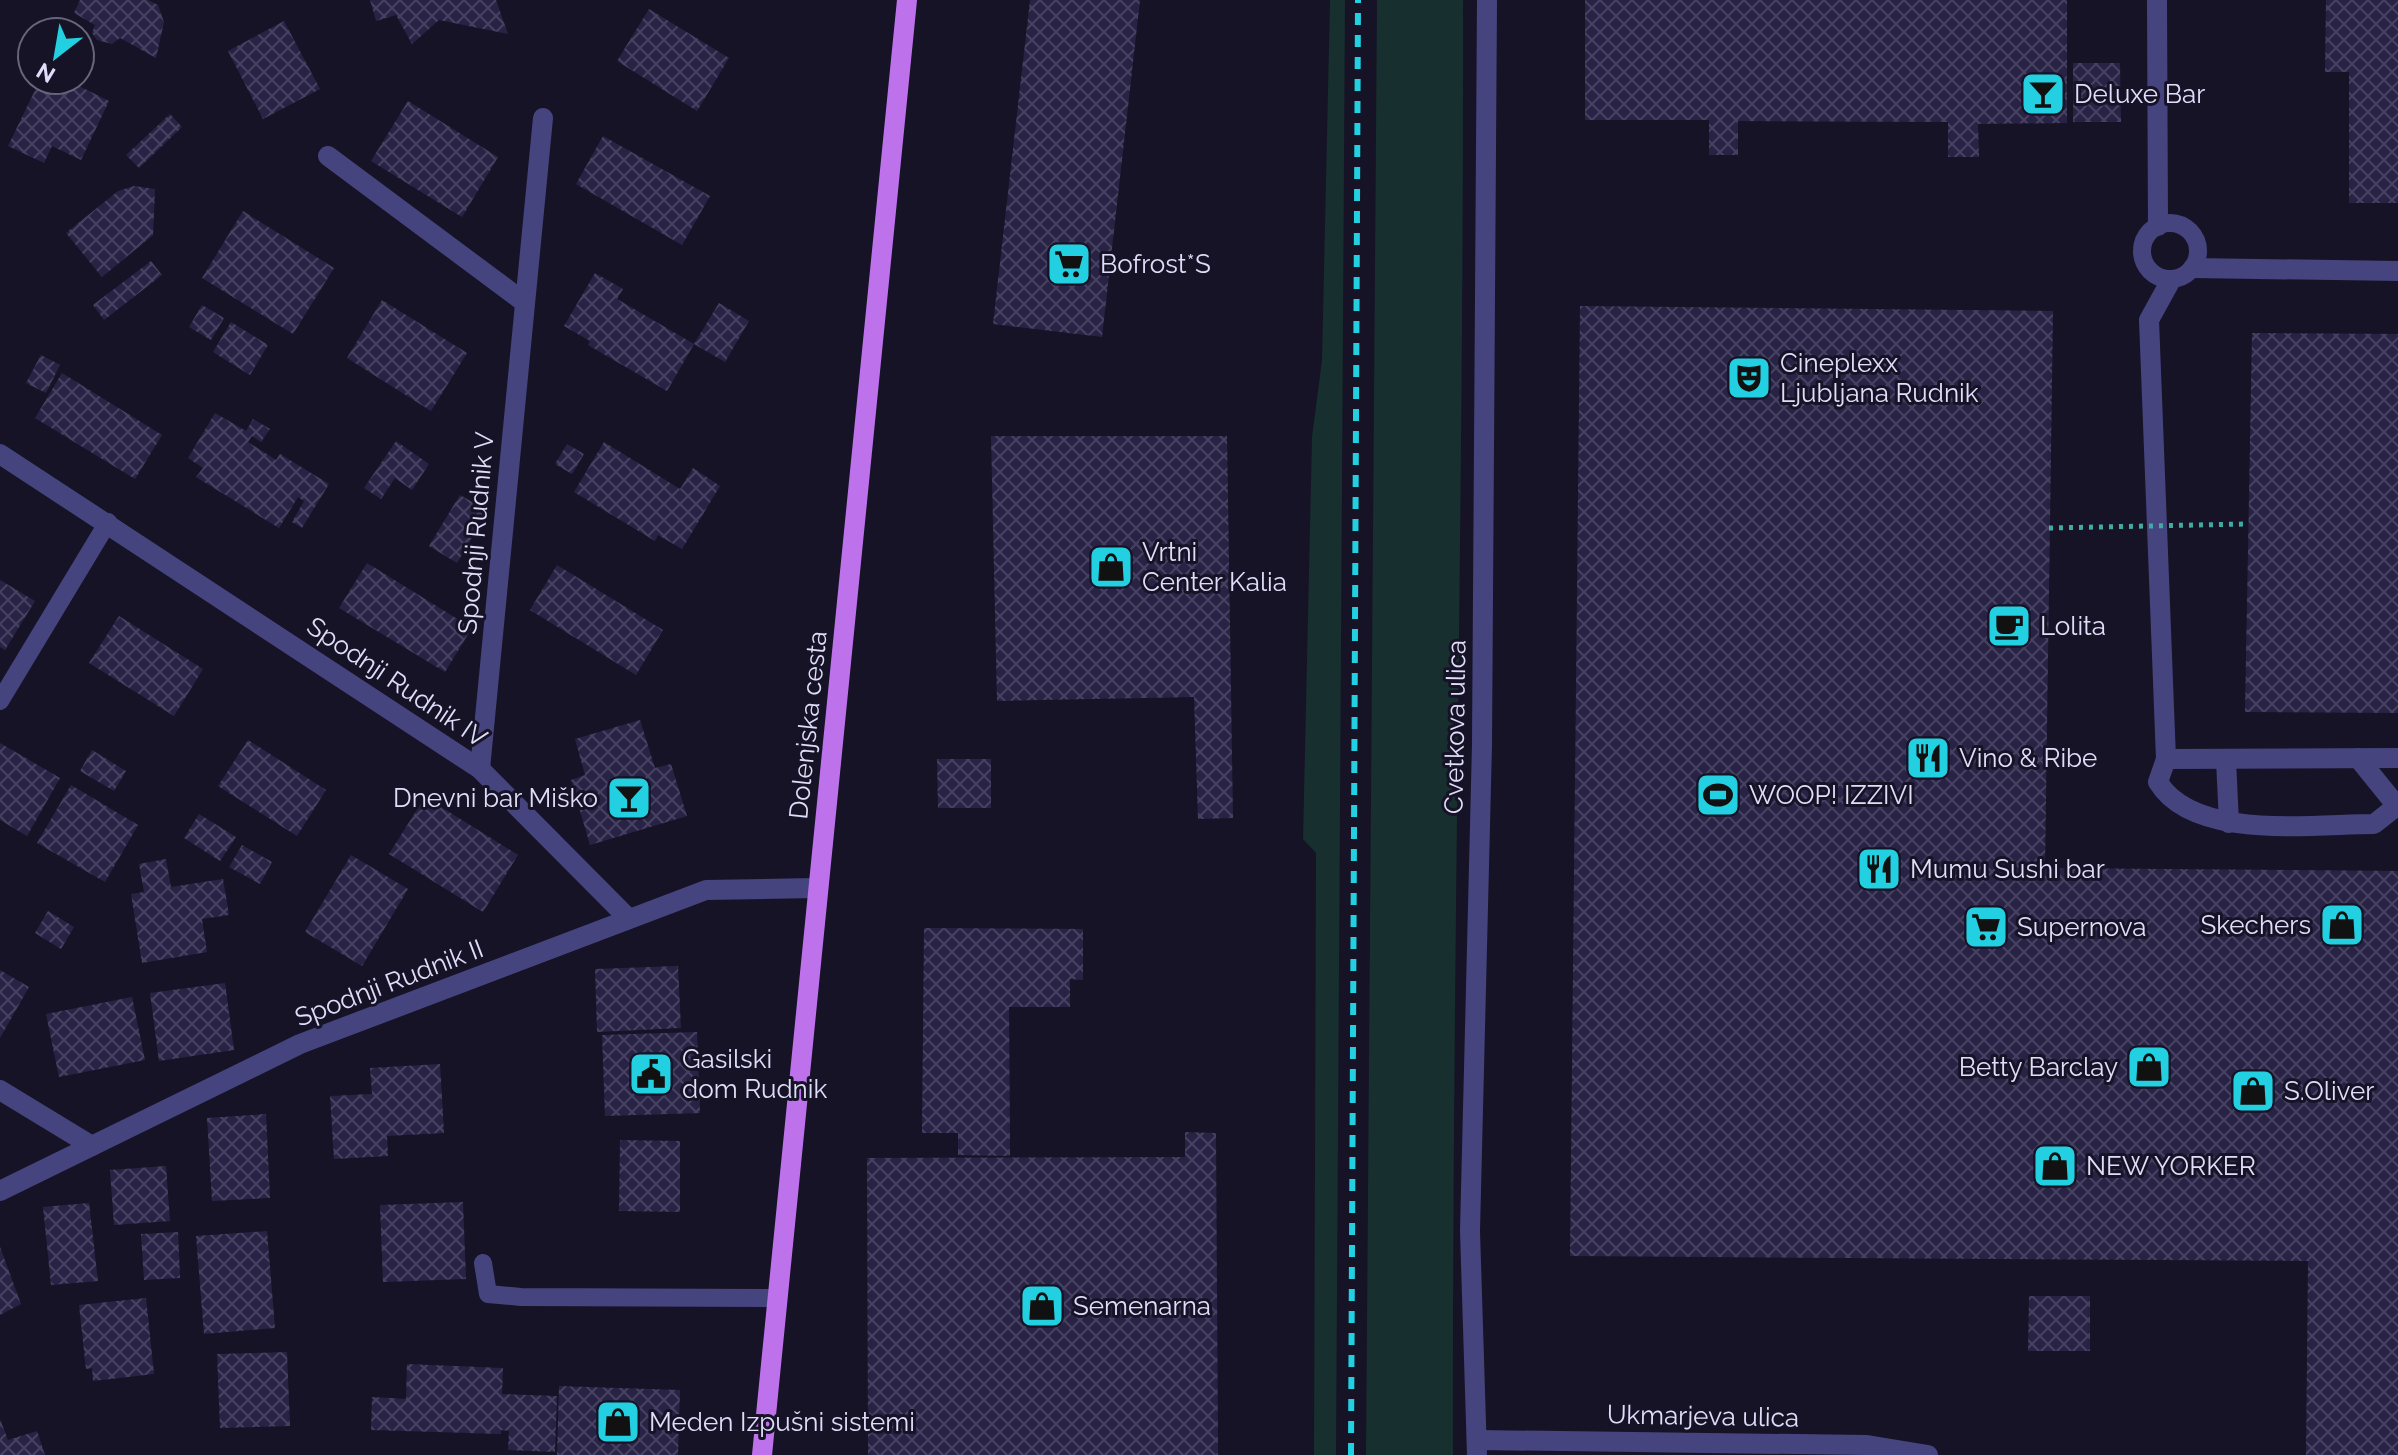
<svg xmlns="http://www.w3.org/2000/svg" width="2398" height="1455" font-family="Raleway,sans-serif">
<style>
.grass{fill:#172f2e}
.building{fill:url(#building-cross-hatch)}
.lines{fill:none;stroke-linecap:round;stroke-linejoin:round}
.service{stroke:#46447f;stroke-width:18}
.pedestrian{stroke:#46447f;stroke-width:20}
.minor{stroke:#46447f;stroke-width:20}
.primary{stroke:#bd72ec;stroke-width:20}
.rail{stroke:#22d0e1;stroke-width:6;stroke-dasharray:12 10;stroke-linecap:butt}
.path-bridge{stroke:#40aba3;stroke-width:5;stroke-dasharray:4 6;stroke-linecap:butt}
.labels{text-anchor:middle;stroke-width:6;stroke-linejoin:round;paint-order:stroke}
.poi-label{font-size:26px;fill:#e0ddfa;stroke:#161326;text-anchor:start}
.street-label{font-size:26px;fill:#e0ddfa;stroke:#161326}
</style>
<defs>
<pattern id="building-cross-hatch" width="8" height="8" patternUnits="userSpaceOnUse" patternTransform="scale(2)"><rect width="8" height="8" fill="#282245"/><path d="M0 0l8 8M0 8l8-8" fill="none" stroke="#474261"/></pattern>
</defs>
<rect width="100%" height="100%" fill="#161326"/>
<!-- grass -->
<g class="grass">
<polygon points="1330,0 1345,0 1336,1455 1314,1455 1316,853 1303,839 1312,437 1322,360"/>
<path d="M1377,0H1463C1464,485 1452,970 1453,1455H1366Z"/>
</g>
<!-- building -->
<g class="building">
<polygon points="80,0 148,0 158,5 164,22 156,58 120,38 112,44 97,40 92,33 95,25 74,13"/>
<polygon points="370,0 496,0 508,34 439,20 412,44 396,15 376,21"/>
<polygon points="1030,0 1140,0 1102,337 993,324"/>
<polygon points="1585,0 2067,0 2067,123 1978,124 1979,157 1948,157 1948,122 1738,121 1738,155 1709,155 1709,120 1585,120"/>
<polygon points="2326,0 2398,0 2398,203 2349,203 2349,72 2325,72"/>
<polygon points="649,9 729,58 697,111 617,61"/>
<polygon points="284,21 320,89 263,119 228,51"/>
<polygon points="2073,63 2120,63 2121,122 2073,122"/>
<polygon points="40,80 67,80 109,101 81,160 52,146 44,163 8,146"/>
<polygon points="408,101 498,157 462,217 371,161"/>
<polygon points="170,114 182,127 139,168 126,155"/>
<polygon points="603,136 710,196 682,245 576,184"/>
<polygon points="134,186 155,189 153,235 102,277 66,233 118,191"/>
<polygon points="243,211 334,268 293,334 202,278"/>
<polygon points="151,261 162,275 104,320 93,305"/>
<polygon points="595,273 623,289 617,299 694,344 667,391 588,345 590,341 564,326"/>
<polygon points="382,300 467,353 431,411 347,358"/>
<polygon points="719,303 749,321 725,362 694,344"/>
<polygon points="202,305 224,318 211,340 189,327"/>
<polygon points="1580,306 2053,311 2045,868 2398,871 2398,1455 2306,1455 2308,1261 1570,1256"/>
<polygon points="231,322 268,345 250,375 213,352"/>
<polygon points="2252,333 2398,334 2398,713 2245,712"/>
<polygon points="41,355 60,365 46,393 26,383"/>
<polygon points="62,373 162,435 135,479 35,418"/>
<polygon points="215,413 246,431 253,419 270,429 261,442 252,436 248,442 276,460 280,454 329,484 302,528 292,522 304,501 298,497 279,528 196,477 203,468 188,458"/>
<polygon points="991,436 1227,436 1233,818 1198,819 1194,697 997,701"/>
<polygon points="396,441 429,464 412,490 395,478 381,499 364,488"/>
<polygon points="604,442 680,489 693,468 720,486 682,549 658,535 655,541 574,492"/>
<polygon points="567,444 584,454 572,474 555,464"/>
<polygon points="460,495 488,511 457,563 429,546"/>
<polygon points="367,563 472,628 445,672 339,608"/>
<polygon points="557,565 663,630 636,675 530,610"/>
<polygon points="0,580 35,601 5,650 0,647"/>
<polygon points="119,616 203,669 174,716 89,663"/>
<polygon points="640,720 655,768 671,764 687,816 590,845 571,780 585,775 575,739"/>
<polygon points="248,740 326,790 297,836 218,786"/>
<polygon points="0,743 60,778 27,836 0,820"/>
<polygon points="92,750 126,771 114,791 80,771"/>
<polygon points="937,759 991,759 991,808 938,808"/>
<polygon points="71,785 138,825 105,882 37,843"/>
<polygon points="425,797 518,855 483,912 389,854"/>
<polygon points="199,814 236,837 220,861 184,838"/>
<polygon points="242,845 272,862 260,884 229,867"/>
<polygon points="351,855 408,889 362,966 305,932"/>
<polygon points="166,859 171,887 223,879 229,915 202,919 207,952 142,963 131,894 144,892 139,864"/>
<polygon points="48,911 74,927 61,949 35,933"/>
<polygon points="924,928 1083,929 1083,980 1070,979 1070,1007 1009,1007 1010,1156 958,1155 958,1133 922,1133"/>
<polygon points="678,966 681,1028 597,1032 595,969"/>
<polygon points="0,970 29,987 0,1038"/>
<polygon points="225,983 234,1050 159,1061 150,993"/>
<polygon points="132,997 145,1060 59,1077 46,1014"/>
<polygon points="697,1032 700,1113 605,1116 602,1035"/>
<polygon points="440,1064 444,1133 387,1136 388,1156 334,1159 330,1096 372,1094 370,1068"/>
<polygon points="266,1114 270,1198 212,1201 207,1118"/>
<polygon points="1185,1132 1216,1133 1218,1455 868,1455 867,1158 1185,1157"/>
<polygon points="620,1140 680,1141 680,1212 619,1211"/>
<polygon points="166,1166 170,1221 114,1225 110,1170"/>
<polygon points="463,1202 466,1279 383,1282 380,1205"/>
<polygon points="89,1203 98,1281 51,1285 43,1207"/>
<polygon points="267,1231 275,1328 204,1334 196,1236"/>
<polygon points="178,1232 180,1278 144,1280 141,1234"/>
<polygon points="0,1247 21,1304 0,1315"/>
<polygon points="2029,1296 2090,1296 2090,1351 2028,1351"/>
<polygon points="146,1298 154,1374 93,1381 92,1368 86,1369 79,1305"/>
<polygon points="287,1352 290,1426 220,1428 217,1354"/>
<polygon points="407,1364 503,1368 502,1394 557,1396 555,1452 508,1450 509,1431 501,1430 501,1434 371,1430 372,1397 406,1399"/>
<polygon points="559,1386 680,1390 678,1455 557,1455"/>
<polygon points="0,1419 8,1440 37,1431 45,1455 0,1455"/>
</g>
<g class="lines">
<!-- service -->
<g class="service">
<circle cx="2170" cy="251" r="28"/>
<polyline points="0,701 108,522"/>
<polyline points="483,1263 488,1294 521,1297 777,1298"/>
</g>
<!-- pedestrian -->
<g class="pedestrian">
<polyline points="2193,268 2398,271"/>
<path d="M2171,280L2149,320L2166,759L2158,782C2194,841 2313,824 2374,824L2398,805"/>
<polyline points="2358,758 2396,805"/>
<polyline points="2166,759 2398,758"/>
<polyline points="2226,760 2229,823"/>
</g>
<!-- minor -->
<g class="minor">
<polyline points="2157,0 2158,226"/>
<polyline points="328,156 524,302"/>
<polyline points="0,454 480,769 629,919"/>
<polyline points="480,769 543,118"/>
<polyline points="0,1090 92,1146"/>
<polyline points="0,1191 300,1044 706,890 816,888"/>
<polyline points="1477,1440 1867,1445 1928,1455"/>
<polyline points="1477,1455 1470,1231 1482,744 1487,0"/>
</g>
<!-- primary -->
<polyline class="primary" points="762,1455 907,0"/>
<!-- rail -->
<polyline class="rail" points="1351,1455 1358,0"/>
<!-- path-bridge -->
<polyline class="path-bridge" points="2049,528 2246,524"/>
</g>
<!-- icons -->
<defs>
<g id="bar-square" transform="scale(2.3)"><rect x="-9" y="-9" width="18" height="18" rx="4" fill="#22d0e1" stroke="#161326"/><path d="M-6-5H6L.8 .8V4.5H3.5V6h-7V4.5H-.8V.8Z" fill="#111"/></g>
<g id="supermarket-square" transform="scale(2.3)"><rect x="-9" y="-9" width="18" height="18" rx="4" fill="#22d0e1" stroke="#161326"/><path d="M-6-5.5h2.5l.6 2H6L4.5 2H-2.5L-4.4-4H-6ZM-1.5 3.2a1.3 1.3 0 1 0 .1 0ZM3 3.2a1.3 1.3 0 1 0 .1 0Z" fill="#111"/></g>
<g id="theatre-square" transform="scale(2.3)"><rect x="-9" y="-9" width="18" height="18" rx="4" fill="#22d0e1" stroke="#161326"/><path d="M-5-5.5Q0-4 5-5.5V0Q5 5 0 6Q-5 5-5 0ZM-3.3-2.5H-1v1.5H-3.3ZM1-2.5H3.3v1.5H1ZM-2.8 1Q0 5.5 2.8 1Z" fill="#111"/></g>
<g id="shop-square" transform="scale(2.3)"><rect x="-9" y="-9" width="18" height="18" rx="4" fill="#22d0e1" stroke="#161326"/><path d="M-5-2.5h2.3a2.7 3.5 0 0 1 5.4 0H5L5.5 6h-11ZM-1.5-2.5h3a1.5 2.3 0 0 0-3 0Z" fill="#111"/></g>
<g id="cafe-square" transform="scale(2.3)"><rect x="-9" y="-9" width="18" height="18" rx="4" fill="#22d0e1" stroke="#161326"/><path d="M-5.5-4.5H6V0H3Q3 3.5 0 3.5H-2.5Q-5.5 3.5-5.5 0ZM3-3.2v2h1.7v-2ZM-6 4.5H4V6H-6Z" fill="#111"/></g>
<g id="restaurant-square" transform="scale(2.3)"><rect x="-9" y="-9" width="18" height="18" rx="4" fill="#22d0e1" stroke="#161326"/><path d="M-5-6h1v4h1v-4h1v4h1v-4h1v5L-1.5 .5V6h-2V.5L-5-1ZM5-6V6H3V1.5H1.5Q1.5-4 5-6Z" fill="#111"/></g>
<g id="stadium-square" transform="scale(2.3)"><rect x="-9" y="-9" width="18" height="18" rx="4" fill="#22d0e1" stroke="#161326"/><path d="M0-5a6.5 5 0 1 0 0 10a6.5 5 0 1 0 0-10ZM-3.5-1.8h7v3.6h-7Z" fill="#111"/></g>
<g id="civic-square" transform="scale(2.3)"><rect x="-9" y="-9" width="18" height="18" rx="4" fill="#22d0e1" stroke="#161326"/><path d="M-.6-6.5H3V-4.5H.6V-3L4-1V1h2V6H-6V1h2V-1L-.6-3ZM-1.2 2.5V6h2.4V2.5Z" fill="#111"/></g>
</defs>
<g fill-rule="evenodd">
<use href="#bar-square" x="2043" y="94"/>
<use href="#supermarket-square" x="1069" y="264"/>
<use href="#theatre-square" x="1749" y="378"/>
<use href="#shop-square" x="1111" y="567"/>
<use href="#cafe-square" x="2009" y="626"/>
<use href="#restaurant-square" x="1928" y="758"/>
<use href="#stadium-square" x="1718" y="795"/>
<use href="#bar-square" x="629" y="798"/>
<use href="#restaurant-square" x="1879" y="869"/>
<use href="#shop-square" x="2342" y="925"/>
<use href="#supermarket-square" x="1986" y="927"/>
<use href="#shop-square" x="2149" y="1067"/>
<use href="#civic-square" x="651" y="1074"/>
<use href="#shop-square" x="2253" y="1091"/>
<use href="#shop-square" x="2055" y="1166"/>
<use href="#shop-square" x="1042" y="1306"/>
<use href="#shop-square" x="618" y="1422"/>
</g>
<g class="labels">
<!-- poi labels -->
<g class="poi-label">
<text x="2074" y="103">Deluxe Bar</text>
<text x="1100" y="273">Bofrost*S</text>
<text x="1780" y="372">Cineplexx<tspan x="1780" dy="30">Ljubljana Rudnik</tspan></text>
<text x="1142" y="561">Vrtni<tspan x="1142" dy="30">Center Kalia</tspan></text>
<text x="2040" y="635">Lolita</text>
<text x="1959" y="767">Vino &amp; Ribe</text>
<text x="1749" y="804">WOOP! IZZIVI</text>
<text x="598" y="807" text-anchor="end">Dnevni bar Miško</text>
<text x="1910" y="878">Mumu Sushi bar</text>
<text x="2311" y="934" text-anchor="end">Skechers</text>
<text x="2017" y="936">Supernova</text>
<text x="682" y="1068">Gasilski<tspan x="682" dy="30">dom Rudnik</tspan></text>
<text x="2118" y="1076" text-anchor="end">Betty Barclay</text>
<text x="2284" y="1100">S.Oliver</text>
<text x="2086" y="1175">NEW YORKER</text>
<text x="1073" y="1315">Semenarna</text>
<text x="649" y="1431">Meden Izpušni sistemi</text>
</g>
<!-- street labels -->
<g class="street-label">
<text transform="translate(476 533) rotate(-85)" y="9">Spodnji Rudnik V</text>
<text transform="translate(397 682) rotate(34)" y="9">Spodnji Rudnik IV</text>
<text transform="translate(808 725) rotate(-84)" y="9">Dolenjska cesta</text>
<text transform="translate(1455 727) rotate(-89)" y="9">Cvetkova ulica</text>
<text transform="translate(389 983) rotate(-21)" y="9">Spodnji Rudnik II</text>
<text transform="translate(1703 1416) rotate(1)" y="9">Ukmarjeva ulica</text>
</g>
</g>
<!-- north arrow -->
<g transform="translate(56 56) rotate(211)"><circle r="38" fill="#161326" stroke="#67647b" stroke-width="2"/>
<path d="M0-6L14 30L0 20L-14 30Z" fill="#22d0e1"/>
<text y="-12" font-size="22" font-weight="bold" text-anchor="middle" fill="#e0ddfa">N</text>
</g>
</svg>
